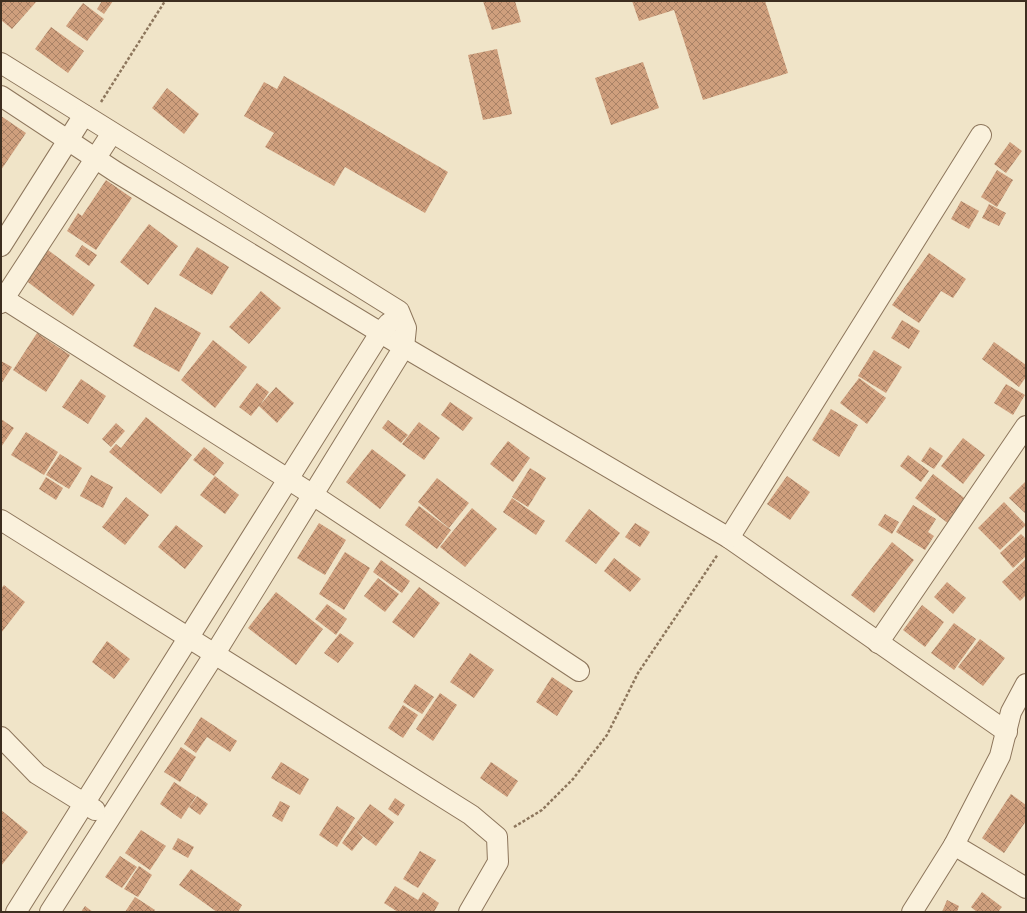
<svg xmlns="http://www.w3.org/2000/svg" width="1027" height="913" font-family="Bitter,serif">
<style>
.building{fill:url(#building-cross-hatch)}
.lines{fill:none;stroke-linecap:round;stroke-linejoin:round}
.minor-casing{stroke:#8d765c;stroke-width:22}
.path{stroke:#8d765c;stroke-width:2.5;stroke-dasharray:3 2;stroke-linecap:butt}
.minor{stroke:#faf1dc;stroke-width:20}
</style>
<defs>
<pattern id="building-cross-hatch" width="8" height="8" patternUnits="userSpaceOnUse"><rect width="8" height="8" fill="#cf9f7d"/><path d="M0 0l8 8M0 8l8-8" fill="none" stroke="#a98266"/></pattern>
</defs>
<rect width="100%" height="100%" fill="#f0e4c8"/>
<!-- building -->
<g class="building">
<polygon points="1,1 37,1 12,29 1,20"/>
<polygon points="102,1 113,1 104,14 97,9"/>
<polygon points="483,1 515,1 521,22 492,30"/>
<polygon points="632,1 765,1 788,73 703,100 674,10 639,21"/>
<polygon points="83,3 104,19 87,41 66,26"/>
<polygon points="51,27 84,51 68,73 35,49"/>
<polygon points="497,49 512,114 483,120 468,55"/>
<polygon points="643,62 659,108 611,125 595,78"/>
<polygon points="284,76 448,172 425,213 345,167 334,186 265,147 274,133 244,116 264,82 277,89"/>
<polygon points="167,88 199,114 184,134 152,108"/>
<polygon points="1,116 26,133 1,170"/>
<polygon points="1010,142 1022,151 1006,173 994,164"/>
<polygon points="997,170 1013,180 997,207 981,197"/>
<polygon points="106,180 132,198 96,250 67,231 78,213 82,216"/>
<polygon points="961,201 979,211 969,229 951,219"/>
<polygon points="989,204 1006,213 999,226 982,218"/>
<polygon points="149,224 178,246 148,285 120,262"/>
<polygon points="82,245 97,255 89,266 75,256"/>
<polygon points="197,247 229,267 212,295 179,275"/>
<polygon points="48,250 95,285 73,316 25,280"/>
<polygon points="929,253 966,279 953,298 941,291 919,323 892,305"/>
<polygon points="261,291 281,308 249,344 229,327"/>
<polygon points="155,307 201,333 179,372 133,346"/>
<polygon points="902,320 920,331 909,349 891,338"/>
<polygon points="37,333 70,355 46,392 13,370"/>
<polygon points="213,340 247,367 215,408 181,380"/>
<polygon points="994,342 1026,365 1026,377 1019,387 982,359"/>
<polygon points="874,350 902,367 886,393 858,376"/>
<polygon points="1,361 12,367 1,384"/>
<polygon points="859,378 886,398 867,424 840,403"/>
<polygon points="81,379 106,396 88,424 62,407"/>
<polygon points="257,383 269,392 260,405 276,387 294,403 277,423 259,406 251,416 239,407"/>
<polygon points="1006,384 1025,395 1013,415 994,403"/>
<polygon points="450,402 473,418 463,431 441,415"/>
<polygon points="831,409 858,425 839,457 812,440"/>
<polygon points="146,417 192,455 161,494 109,452 116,444 121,448"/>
<polygon points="1,419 14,428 1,447"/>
<polygon points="388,420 408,435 401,443 382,428"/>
<polygon points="419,422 440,438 424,460 402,444"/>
<polygon points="116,423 125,431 111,447 102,439"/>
<polygon points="26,432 58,452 44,475 11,455"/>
<polygon points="963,438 985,455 963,484 941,466"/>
<polygon points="508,441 530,458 513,482 490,464"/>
<polygon points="204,447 224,463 214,476 193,460"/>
<polygon points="930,447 943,456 934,469 921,461"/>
<polygon points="372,449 406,475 380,509 346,482"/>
<polygon points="60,454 82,468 69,489 46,475"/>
<polygon points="908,455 929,471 921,482 900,466"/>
<polygon points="530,468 546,478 528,507 512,497"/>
<polygon points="933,474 967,500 949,524 915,498"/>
<polygon points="91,475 113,487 103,508 80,496"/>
<polygon points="215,476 239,495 225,514 200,495"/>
<polygon points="787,476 810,492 790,520 767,504"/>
<polygon points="46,477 63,488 56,500 39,489"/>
<polygon points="437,478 469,503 449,528 418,502"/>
<polygon points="1026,481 1026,514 1009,498"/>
<polygon points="126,497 149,515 125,545 102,527"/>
<polygon points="512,498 545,521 536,535 503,512"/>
<polygon points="1004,502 1026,525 1000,550 978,528"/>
<polygon points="913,505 936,519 928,532 934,536 925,550 896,532"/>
<polygon points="419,506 451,530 437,549 405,525"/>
<polygon points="472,508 497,529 465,567 440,547"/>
<polygon points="589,509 620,533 596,564 565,541"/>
<polygon points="885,514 899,522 892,534 878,525"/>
<polygon points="319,523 346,540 325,575 297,558"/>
<polygon points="635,523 650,532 640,547 625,537"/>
<polygon points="176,525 203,546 185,569 158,547"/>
<polygon points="1021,534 1026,539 1026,556 1013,568 1000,553"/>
<polygon points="892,542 914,560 874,613 851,595"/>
<polygon points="345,552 370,568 344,610 319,594"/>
<polygon points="614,558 641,579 630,592 604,571"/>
<polygon points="381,560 410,581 402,593 373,572"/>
<polygon points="1025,560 1026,595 1020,601 1002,582"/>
<polygon points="378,578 399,594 385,612 364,596"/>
<polygon points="947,582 966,598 953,614 934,597"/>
<polygon points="4,585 25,602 1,633 1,589"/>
<polygon points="419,587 440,603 414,638 392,622"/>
<polygon points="276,592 323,629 296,665 248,628"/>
<polygon points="327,604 347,619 336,635 315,619"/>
<polygon points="922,605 944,622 925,647 903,630"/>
<polygon points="954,623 976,639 954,670 931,653"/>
<polygon points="340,633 354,643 338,663 324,653"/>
<polygon points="980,639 1005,658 983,686 958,667"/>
<polygon points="107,641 130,659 114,679 92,662"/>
<polygon points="470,653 494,670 474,698 450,682"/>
<polygon points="552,677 573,691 557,716 536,702"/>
<polygon points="415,684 434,697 422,714 403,702"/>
<polygon points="440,693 457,705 433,741 416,729"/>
<polygon points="403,705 418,715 403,738 388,728"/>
<polygon points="201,717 237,741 230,752 207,737 196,753 184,744"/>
<polygon points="181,747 196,757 180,782 164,772"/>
<polygon points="281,762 309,779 300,795 271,778"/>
<polygon points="491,762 518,781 507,797 480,778"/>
<polygon points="174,782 196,796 181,819 160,804"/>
<polygon points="1011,794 1026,805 1026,821 1004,853 982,838"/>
<polygon points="197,796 208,804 200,815 189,807"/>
<polygon points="395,798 405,805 398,816 388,809"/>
<polygon points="280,801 290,806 282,822 272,816"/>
<polygon points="370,804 394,822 376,846 355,830 363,837 352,851 342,843"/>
<polygon points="337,806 355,818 337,847 319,835"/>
<polygon points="1,810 28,832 1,866"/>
<polygon points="141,830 166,846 150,870 125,853"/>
<polygon points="178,838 194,847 188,858 172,849"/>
<polygon points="420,851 436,860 418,888 403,879"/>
<polygon points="120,856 137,867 122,888 105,877"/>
<polygon points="139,866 152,875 138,897 124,889"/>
<polygon points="191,869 242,905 238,912 217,912 179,885"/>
<polygon points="395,886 418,900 423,892 439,903 434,912 398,912 384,903"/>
<polygon points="982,892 1002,907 998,912 977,912 971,907"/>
<polygon points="135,897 155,910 154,912 125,912"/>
<polygon points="947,900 959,906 957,912 942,912"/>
<polygon points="85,906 93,912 81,912"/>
</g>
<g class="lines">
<!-- minor casing -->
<g class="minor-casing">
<g id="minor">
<polyline points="1,63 399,311 406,328 404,347 214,655 50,912"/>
<polyline points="1,96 116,172 404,347 729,538 1007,732"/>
<polyline points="1,246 84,115"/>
<polyline points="1,297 313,495 579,671"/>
<polyline points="1,303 112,133"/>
<polyline points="1,520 471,815 497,837 498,862 469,912"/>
<polyline points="729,538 981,135"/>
<polyline points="878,643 1026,426"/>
<polyline points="1,737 37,774 95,810"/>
<polyline points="954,845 1026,888"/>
<polyline points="16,912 380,333 389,323"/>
<polyline points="912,912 954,845 1000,756 1011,712 1026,684"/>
</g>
</g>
<!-- path -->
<g class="path">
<polyline points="101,102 165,1"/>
<polyline points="514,827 542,810 573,779 607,735 638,673 718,554"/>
</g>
<!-- minor -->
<use href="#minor" class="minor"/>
</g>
<!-- border -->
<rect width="1027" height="913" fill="none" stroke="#3d2e20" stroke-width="4"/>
</svg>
